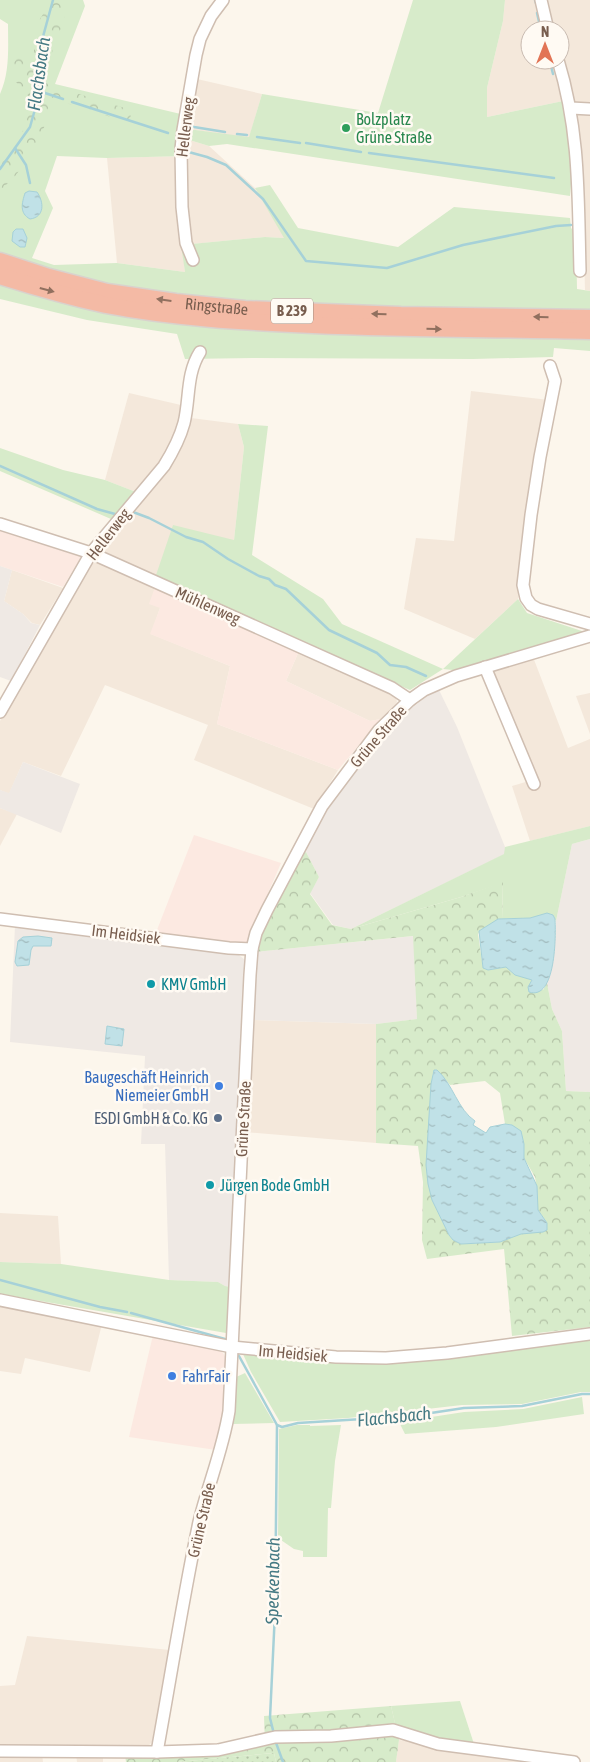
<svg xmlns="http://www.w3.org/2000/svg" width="590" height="1762" font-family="'Asap Condensed',sans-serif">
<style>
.residential{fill:#f4e8db}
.commercial{fill:#fce9e1}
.industrial{fill:#efe9e4}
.grass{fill:#d7ebca}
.forest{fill:url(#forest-crowns);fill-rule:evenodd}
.park{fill:url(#park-dots)}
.water{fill:url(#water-ripples);stroke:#a6d1d8}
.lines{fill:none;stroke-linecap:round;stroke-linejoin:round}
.stream{stroke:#a6d1d8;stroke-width:2.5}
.minor-casing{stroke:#cfbeb1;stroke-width:14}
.highway-casing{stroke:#d9d2cd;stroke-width:19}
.minor{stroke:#fff;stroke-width:11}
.highway{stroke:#f4baa5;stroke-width:16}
.oneway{fill:#91705f}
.leisure-dot{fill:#2e9e5b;stroke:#fffaf3;stroke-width:2}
.culture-dot{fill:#0f9aa8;stroke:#fffaf3;stroke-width:2}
.shop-dot{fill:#3f7fe0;stroke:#fffaf3;stroke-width:2}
.service-dot{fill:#5c6f8a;stroke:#fffaf3;stroke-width:2}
.labels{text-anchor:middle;stroke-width:5;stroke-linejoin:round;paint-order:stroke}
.shield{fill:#fffaf3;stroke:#a08c80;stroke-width:1}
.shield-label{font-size:15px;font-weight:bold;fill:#785d4e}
.leisure-label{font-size:16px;fill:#27864d;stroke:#fffaf3;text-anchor:start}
.street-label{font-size:16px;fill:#785d4e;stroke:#fffaf3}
.culture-label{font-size:16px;fill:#0d838f;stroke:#fffaf3;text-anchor:start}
.shop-label{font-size:16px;fill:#366cbe;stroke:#fffaf3;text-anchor:end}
.service-label{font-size:16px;fill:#4e5e75;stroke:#fffaf3;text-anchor:end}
.water-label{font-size:18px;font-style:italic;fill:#447983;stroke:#fffaf3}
</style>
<defs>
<pattern id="forest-crowns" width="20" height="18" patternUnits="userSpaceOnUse" patternTransform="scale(1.25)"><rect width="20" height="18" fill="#d7ebca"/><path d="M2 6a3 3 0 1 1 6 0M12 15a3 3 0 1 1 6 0" fill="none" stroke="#b3c2a6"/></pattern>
<pattern id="park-dots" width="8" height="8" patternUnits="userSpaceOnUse" patternTransform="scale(1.25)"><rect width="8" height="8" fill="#d7ebca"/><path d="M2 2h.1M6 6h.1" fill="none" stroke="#b3c2a6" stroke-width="1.8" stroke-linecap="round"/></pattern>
<pattern id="water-ripples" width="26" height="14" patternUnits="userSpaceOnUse" patternTransform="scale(1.25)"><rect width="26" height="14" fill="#c0e1e7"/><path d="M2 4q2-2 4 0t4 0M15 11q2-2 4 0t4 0" fill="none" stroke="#a1babd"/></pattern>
</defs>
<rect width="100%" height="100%" fill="#fcf6ec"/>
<!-- residential -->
<g class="residential">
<polygon points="505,0 538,0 543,30 530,30 530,60 552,60 563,101 487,117 487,88 503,21"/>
<polygon points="546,0 590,0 590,291 585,290 582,172 560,55 560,30 552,30"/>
<polygon points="197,79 262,94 249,138 188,129"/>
<polygon points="186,139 209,146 255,188 285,238 265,237 182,245 185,272 117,263 107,158 186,156"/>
<polygon points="471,391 549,400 528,514 518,599 475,639 404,609 416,538 454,541"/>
<polygon points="129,393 181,405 190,411 191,418 238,424 244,447 234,540 155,578 102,555 98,548 136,492 105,480"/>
<polygon points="97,561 155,587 160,608 151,634 230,666 217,724 338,770 314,809 194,760 208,725 105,685 61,776 23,762 9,794 0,790 0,721 88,562"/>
<polygon points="12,570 63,588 40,625 32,623 23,614 4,601"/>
<polygon points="299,651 395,694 397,702 394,707 381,719 370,721 286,681"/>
<polygon points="533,657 568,748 590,739 590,826 530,841 512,786 529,781 484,671"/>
<polygon points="590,693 590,734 576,696"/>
<polygon points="0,808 17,814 0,846"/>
<polygon points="251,1020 376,1024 376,1143 245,1132"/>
<polygon points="0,1213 58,1216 61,1264 0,1262"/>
<polygon points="0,1304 102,1324 90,1372 25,1358 21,1374 0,1371"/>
<polygon points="27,1636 170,1650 152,1742 149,1745 144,1747 0,1747 0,1686 15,1685"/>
<polygon points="399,1740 535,1760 534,1762 396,1762"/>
<polygon points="42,1754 43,1762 0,1762 0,1756"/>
<polygon points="76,1754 100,1754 103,1757 103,1762 77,1762"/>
</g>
<!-- commercial -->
<g class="commercial">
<polygon points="0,530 81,557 63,587 0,566"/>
<polygon points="155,587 299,651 286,681 370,721 381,719 338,770 217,724 230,666 150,634 160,608 149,604"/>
<polygon points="194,835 281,863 247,942 238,945 155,935"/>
<polygon points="153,1335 217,1349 223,1353 226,1358 225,1394 223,1428 216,1450 129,1437"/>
</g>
<!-- industrial -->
<g class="industrial">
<polygon points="0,566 12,570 4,601 23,614 31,623 40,625 11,681 0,677"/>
<polygon points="438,688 457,727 505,847 505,854 351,929 333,925 310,893 319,877 306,852 312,831 332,798 370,747 398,718"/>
<polygon points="23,762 80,784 61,833 0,808 0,790 9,793"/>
<polygon points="590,839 590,1092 566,1091 562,1031 552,1009 547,983 554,955 556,921 572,844"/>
<polygon points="15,925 235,952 245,960 231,1287 225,1286 218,1282 169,1280 165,1144 141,1144 145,1056 10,1042"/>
<polygon points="414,936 417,1019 376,1024 251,1020 255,952"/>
</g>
<!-- grass -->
<g class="grass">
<path d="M0,0H83L85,6L55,84L189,116L188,129L249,137L262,94L378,113L413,0H505L503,21L487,88V117L563,101L570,132L574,180L571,184L570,196L227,144L209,146L186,139V156L107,158L57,156L45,191L53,208L32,258L54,265L117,263L185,272L181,245L265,237L284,238L255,188L270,185L298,228L398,247L454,207L570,218L571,228L576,233L577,289L590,291V313L371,308L193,298L100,284L55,272L0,254V94C10,72 8,48 8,24L0,19Z"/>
<polygon points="0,283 382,334 590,340 590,351 554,348 553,357 473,359 253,358 185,359 177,334 87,320 0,299"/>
<polygon points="238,424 268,426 252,555 323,599 342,624 443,669 518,599 527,613 585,632 453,670 443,669 410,690 155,578 173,525 234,540 244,447"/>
<polygon points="0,448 63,470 105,480 136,492 111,519 0,471"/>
<polygon points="590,826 590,839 572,844 556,921 553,915 550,914 530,918 502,919 503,883 461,897 351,929 504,854 505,847"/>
<polygon points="0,1262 61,1264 169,1280 218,1282 225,1286 231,1287 226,1333 0,1294"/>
<polygon points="590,1338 590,1392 581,1392 522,1404 462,1405 348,1418 280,1422 251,1372 243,1354 357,1362"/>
<polygon points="245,1373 274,1423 232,1424 234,1378"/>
<polygon points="582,1397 584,1414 496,1427 405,1434 399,1422 464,1412 523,1409"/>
<polygon points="297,1425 310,1425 310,1426 341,1425 335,1461 331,1508 328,1508 327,1557 303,1557 303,1551 294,1549 278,1538 279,1429"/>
<polygon points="460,1701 474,1744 431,1738 396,1728 391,1706"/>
</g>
<!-- forest -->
<g class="forest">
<path d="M48,0H64C67,21 61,27 54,45C50,57 50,72 49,85L128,109L131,116L126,122L74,105L49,100L48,120L27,159L16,175L0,191V160L14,144L26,126L30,99L22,87L13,80L12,65L25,48L26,62L32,65L38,22L45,11Z"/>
<path d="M306,852L319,877L310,894L332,925L351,929L461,897L503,882L502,919L482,929L478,934L483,968L488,970L506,967L515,975L531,979V983L543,990L547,983L552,1009L562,1031L566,1091L590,1092V1327L512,1336L504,1249L427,1259L422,1240L423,1182L418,1146L376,1143V1024L417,1019L413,936L255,952L259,934L299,856ZM433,1072L441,1074L450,1085L485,1081L500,1093L505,1124L512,1125L524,1144V1158L535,1177L538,1197V1210L547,1223L500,1242L461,1244L453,1240L449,1235L432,1200L426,1165Z"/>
<polygon points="391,1706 399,1740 396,1762 276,1762 274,1753 177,1762 126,1762 125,1755 218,1753 265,1746 264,1716"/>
</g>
<!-- park -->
<polygon class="park" points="274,1753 276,1762 177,1762"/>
<!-- water -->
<g class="water">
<path d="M29,191L37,192C44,202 45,217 30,219C19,213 22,203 25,193Z"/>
<polygon points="16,229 23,229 27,238 25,247 20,247 12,241 13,232"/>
<path d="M547,913L553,915L555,919C556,935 556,1001 529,992L528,987L532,980L515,975L506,967L488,970L483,968L479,931L498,919L530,918Z"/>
<polygon points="38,936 52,938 51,946 33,946 31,950 29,965 17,966 15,962 18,941 23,937"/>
<polygon points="107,1026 124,1029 122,1046 105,1044"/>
<path d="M434,1070H437C453,1084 458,1110 475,1121L473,1125L486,1133L490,1127L505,1124L512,1125L521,1131L524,1144V1158L537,1186L538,1210L547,1223V1230L543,1232L521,1234L500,1242L461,1244L453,1240L449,1235L432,1200L428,1184L426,1165L431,1084Z"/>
</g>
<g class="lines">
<!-- stream -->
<g class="stream">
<polyline points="535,0 536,3"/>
<polyline points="537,13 541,30"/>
<polyline points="550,62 553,74"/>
<polyline points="39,91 63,99"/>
<polyline points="72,102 168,133"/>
<polyline points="188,123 194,127 225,132"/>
<polyline points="237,134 247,135"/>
<polyline points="257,137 300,143"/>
<polyline points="306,143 361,152"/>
<polyline points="15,148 26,165 30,183"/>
<polyline points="185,151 207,157 226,165 263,199 306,261 387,268 463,245 556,226 571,225"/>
<polyline points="369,153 554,178"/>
<polyline points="0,169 30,127 39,95 41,44 53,0"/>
<polyline points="0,466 97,509 115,514"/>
<polyline points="133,512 149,518 186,537 203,542 228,559 259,576 269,579 275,585 286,589 329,630 377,653 390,665 406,667 426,676"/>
<polyline points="0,1280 100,1307 127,1312"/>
<polyline points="131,1313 225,1339"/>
<polyline points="239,1356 277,1425 282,1427 298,1423 411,1416 464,1408 522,1406 582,1394 590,1394"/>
<polyline points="274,1734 270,1718 275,1612 277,1425"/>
<polyline points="275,1740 283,1762"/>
</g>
<!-- minor casing -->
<g class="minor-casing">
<g id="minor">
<polyline points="541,0 548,30"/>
<path d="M558,60C580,132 578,196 580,271"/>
<polyline points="571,108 590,109"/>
<polyline points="193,260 186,243 182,207 181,149 183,130 196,55 200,39 211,16 223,0"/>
<polyline points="550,366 555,381 540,457 531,515 523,585 526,598 531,605 538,609 590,624"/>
<polyline points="0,524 91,553 392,688 410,700"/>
<polyline points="485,667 534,784"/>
<path d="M0,712L91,553L164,466C172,453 180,438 184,423C190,399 186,374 200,352"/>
<polyline points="0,919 229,948 252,949"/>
<polyline points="0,1300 232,1347 336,1357 386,1358 447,1353 590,1334"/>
<polyline points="0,1751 157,1752 218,1750 275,1737 331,1736 393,1730 438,1744 574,1762"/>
<path d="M157,1752C171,1675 183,1598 199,1522C208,1485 223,1449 229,1411L250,975L252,949L256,933L267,910L322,806L379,730L410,700L424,690L456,676L590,636"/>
</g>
</g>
<!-- highway casing -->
<g class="highway-casing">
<g id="highway">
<path id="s1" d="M0,261L49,277L107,292L176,302L245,309L401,315L590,318"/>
<path d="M0,276C35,287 70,297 106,305C174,318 244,322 313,325C406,329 498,329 590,331"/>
</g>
</g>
<!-- minor -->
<use href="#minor" class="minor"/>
<!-- highway -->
<use href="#highway" class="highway"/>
</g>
<!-- one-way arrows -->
<defs><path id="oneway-solid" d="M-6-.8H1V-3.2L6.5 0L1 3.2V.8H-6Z" transform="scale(1.25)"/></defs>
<g class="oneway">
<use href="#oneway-solid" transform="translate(47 290) rotate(15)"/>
<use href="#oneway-solid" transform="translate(164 300) rotate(-172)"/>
<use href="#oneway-solid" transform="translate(379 314) rotate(-178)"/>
<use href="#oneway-solid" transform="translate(541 317) rotate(-179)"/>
<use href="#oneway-solid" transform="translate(434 329) rotate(1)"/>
</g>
<!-- markers -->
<circle class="leisure-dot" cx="346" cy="128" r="5"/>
<g class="culture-dot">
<circle cx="151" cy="984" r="5"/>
<circle cx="210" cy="1185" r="5"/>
</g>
<g class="shop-dot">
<circle cx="219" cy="1086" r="5"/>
<circle cx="172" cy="1376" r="5"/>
</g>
<circle class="service-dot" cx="218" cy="1118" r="5"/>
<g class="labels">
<!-- shield labels -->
<rect class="shield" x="271" y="298.5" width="42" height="25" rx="4"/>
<g class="shield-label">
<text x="292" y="316">B 239</text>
</g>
<!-- leisure labels -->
<g class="leisure-label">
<text x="356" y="125">Bolzplatz<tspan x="356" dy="18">Grüne Straße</tspan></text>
</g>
<!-- street labels -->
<g class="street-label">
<text transform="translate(185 127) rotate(-83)" y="6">Hellerweg</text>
<text dy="6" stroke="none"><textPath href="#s1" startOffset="222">Ringstraße</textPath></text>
<text transform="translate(108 534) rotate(-52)" y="6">Hellerweg</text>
<text transform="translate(208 605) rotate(24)" y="6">Mühlenweg</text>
<text transform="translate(378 736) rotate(-49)" y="6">Grüne Straße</text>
<text transform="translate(126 934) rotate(7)" y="6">Im Heidsiek</text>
<text transform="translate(243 1119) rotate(-87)" y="6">Grüne Straße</text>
<text transform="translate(293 1353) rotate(5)" y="6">Im Heidsiek</text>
<text transform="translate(201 1520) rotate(-77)" y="6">Grüne Straße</text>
</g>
<!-- culture labels -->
<g class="culture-label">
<text x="161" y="990">KMV GmbH</text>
<text x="220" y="1191">Jürgen Bode GmbH</text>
</g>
<!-- shop labels -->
<g class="shop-label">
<text x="209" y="1083">Baugeschäft Heinrich<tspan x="209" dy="18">Niemeier GmbH</tspan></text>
<text x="182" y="1382" text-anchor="start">FahrFair</text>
</g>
<!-- service labels -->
<g class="service-label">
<text x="208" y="1124">ESDI GmbH &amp; Co. KG</text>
</g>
<!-- water labels -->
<g class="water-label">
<text transform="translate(39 74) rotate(-82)" y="6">Flachsbach</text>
<text transform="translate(394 1417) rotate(-6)" y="6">Flachsbach</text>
<text transform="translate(273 1581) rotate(-89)" y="6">Speckenbach</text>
</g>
</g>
<!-- north arrow -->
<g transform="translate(545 45)"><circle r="24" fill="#fffaf3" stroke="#c9bbb1"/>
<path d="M0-4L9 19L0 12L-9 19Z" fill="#e27455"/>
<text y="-8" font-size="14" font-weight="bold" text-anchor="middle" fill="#785d4e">N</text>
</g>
</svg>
